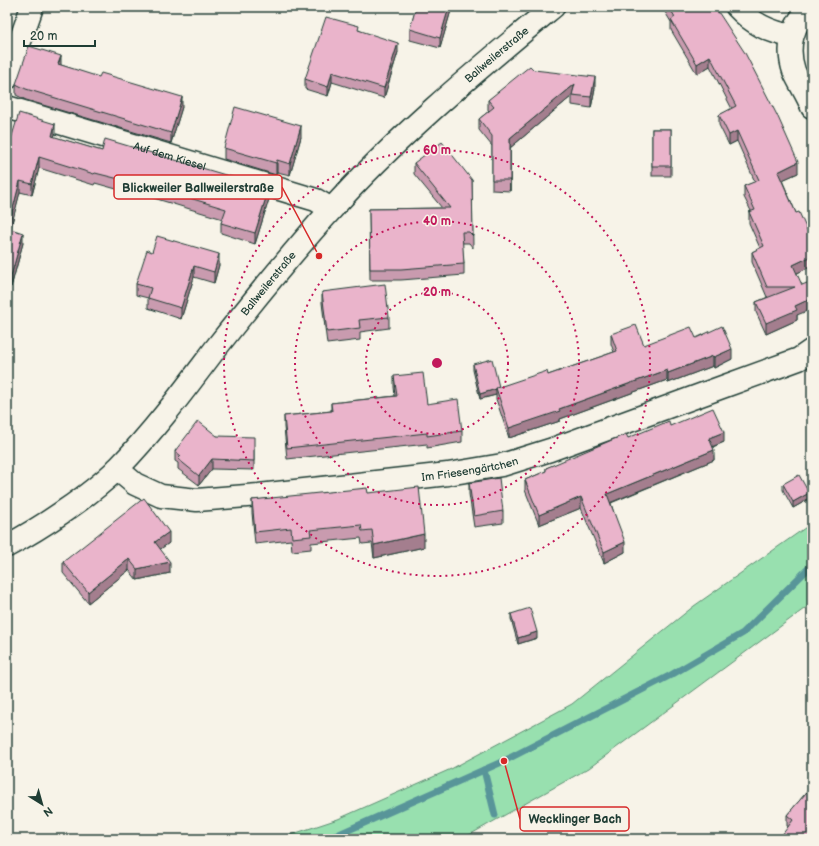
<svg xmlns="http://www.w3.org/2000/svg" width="819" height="846" font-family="'Balsamiq Sans',sans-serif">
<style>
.green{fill:#98e0af;stroke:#5c8e72}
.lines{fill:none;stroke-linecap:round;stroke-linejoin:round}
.stream{stroke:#599599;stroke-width:7}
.street-casing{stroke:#1f3d34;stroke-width:25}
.secondary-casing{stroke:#1f3d34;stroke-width:25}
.street{stroke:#f7f3e8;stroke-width:22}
.secondary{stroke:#f7f3e8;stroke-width:22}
.wall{fill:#c99baf;stroke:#1f3d34}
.shaded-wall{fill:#a47e8e;stroke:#1f3d34}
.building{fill:#eab4cb;stroke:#1f3d34}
.ring{fill:none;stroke:#c2185b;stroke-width:2;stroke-dasharray:2 4}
.labels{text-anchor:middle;stroke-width:3;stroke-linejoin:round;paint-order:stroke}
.street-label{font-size:11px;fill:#1f3d34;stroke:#f7f3e8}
.centre{fill:#c2185b;stroke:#f7f3e8;stroke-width:2}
.ring-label{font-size:12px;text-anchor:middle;font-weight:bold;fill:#c2185b;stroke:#f7f3e8;stroke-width:3;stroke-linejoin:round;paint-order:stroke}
.leader{fill:none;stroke:#d62828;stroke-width:1.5}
.callout-dot{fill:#d62828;stroke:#f7f3e8;stroke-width:1.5}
.callout{fill:#f7f3e8;stroke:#d62828;stroke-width:1.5}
.callout-label{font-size:12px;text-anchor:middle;font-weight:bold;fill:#1f3d34}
</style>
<rect width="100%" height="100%" fill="#f7f3e8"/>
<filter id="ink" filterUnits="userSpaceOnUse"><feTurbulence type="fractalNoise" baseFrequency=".025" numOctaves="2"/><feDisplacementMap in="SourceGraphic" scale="8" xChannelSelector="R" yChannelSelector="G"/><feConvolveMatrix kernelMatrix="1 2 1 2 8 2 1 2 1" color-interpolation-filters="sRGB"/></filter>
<g filter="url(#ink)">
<!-- green -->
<polygon class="green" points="812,523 812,603 589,768 462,839 278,839 338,819 451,769 572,704 694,606"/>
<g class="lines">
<!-- stream -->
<g class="stream">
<polyline points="484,770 495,815"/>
<polyline points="328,839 504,761 671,675 743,633 812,565"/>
</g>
<!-- street casing -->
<g class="street-casing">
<g id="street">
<path d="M737,7C753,24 769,32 792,36"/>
<path d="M812,7C792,23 786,47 794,71C799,83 807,94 812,107"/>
<polyline points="7,78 32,7"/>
<path id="s1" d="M7,107L316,200L331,209"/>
<path id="s2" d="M117,469L135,484L161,496L197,500L259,495L448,474L502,465L550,450L725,386L799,359L812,350"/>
</g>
</g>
<!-- secondary casing -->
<g class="secondary-casing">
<g id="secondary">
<path id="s3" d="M7,546C41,528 91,495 118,468C154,431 185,389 216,348C253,301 290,255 330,211C397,136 476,71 553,7"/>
</g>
</g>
<!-- street -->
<use href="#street" class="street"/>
<!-- secondary -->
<use href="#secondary" class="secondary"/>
</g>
<!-- wall -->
<g class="wall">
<polygon points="414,7 452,7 440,48 410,40 410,29 416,8"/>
<polygon points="662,7 715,7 798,173 782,180 796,213 812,241 812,266 797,273 797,320 766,334 756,312 756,302 768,297 767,297 752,262 752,252 760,248 749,223 749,212 751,211 744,197 744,186 755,182 737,141 729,145 719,125 719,115 732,109 710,66 697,74 671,30 671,22"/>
<polygon points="359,30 398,52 384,98 332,82 328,96 305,89 305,79"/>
<polygon points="61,65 182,107 171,143 26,100 16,95 16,84"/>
<polygon points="534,70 595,88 591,108 572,105 572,96 510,148 510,191 492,190 492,146 479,130 479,119 489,111 488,110 488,100"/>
<rect x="652" y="129" width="19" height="47"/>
<polygon points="55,134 54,137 102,151 269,199 255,244 221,233 221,223 223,219 127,190 127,192 95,183 94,185 39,168 32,195 20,192 10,229 23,243 11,287 9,286 7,296 7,152"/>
<polygon points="301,137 290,175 277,172 276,175 224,159 224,148"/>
<polygon points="414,163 472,180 473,248 469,243 462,243 464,264 464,275 401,280 370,280 369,209 442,208 414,174"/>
<polygon points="152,252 219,265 214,283 194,277 181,319 148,308 148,298 136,295 136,284"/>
<polygon points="322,292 389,317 389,328 360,332 360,340 327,344 322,303"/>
<polygon points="611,334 644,345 696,338 732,359 714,368 713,366 668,383 667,380 560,419 560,421 509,438 496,399 496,395 480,399 473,370 473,364 499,387 548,375 614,352 611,344"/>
<polygon points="394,376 427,404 462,431 462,442 427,448 427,444 287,459 284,427 284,416 331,411 331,403 395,396 394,387"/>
<polygon points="670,426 724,442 713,447 714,460 611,503 625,552 604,563 581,508 539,525 525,490 525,480 546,471 546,468 628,438"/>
<polygon points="217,436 254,447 254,470 212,469 199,485 178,469 178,463 175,461 175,451"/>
<polygon points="469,483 503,511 503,523 474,527 469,494"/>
<polygon points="783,484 809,499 793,508 783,490"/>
<polygon points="368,493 424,547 374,558 372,543 362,544 361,538 311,543 311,549 292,551 291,540 255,544 252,513 252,500"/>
<polygon points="169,543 160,549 170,573 137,580 129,570 88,603 63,573 63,562"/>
<polygon points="511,614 537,638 518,644 511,619"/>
<polygon points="812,786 812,839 787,826 787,815"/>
</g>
<!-- shaded-wall -->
<g class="shaded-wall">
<polygon points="449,7 452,7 440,48 440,38"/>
<polygon points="398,43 398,52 384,98 384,88"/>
<polygon points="61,56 61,67 58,64"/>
<polygon points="710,56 710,66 697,74 697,64"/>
<polygon points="332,72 332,82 328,96 328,87"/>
<polygon points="595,77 595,88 591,108 591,97"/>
<polygon points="575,84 572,96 510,148 510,191 510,138"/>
<polygon points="182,97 182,107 171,143 171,133"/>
<polygon points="55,124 55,134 52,146 52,136"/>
<polygon points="301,126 301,137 290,175 290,164"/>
<polygon points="737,131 737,141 729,145 729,135"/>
<polygon points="39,157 39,168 32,195 32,184"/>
<polygon points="277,160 277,172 276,175 276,163"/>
<polygon points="798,162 798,173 778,182 778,172"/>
<polygon points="20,181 20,192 8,239 8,228"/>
<polygon points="269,188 269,199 255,244 255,233"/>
<polygon points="23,233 23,243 11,287 11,276"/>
<polygon points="219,254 219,265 214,283 214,272"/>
<polygon points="812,256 812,266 793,275 793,265"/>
<polygon points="194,266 194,277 181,319 181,308"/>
<polygon points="9,275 9,286 7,296 7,285"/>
<polygon points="812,298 812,309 797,315 797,320 766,334 766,323 795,306"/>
<polygon points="732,349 732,359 714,368 714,357"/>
<polygon points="713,356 713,366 668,383 668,373"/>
<polygon points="667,370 667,380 560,419 560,421 509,438 509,428 559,409"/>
<polygon points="496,389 496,395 480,399 480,394"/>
<polygon points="724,432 724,442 709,448 709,438"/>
<polygon points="714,450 714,460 607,504 607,494"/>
<polygon points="212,459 212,469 199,485 199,476"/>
<polygon points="809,493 809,499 793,508 793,502"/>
<polygon points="581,497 581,508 539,525 539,515"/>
<polygon points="169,532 169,543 155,553 155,542"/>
<polygon points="424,534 424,547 374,558 374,545"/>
<polygon points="625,542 625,552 604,563 604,552"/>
<polygon points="129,559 129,570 88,603 88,592"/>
<polygon points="170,562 170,573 137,580 137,569"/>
<polygon points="537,632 537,638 518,644 518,638"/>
</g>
<!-- building -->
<g class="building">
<polygon points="416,7 449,7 440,38 410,29"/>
<polygon points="669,7 715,7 745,53 778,117 798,162 778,172 796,213 799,212 812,241 812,256 793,265 802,285 812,281 812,298 795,306 797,310 766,323 756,302 795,287 767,287 752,252 764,246 749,212 755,210 744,186 759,180 737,131 729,135 719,115 736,106 710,56 697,64 671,20 675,17"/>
<polygon points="326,17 359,26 358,30 398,43 384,88 332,72 328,87 305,79"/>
<polygon points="29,46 61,56 58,64 99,77 101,73 182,97 171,133 26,89 16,84"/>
<polygon points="530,66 534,70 595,77 591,97 572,95 575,84 510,138 510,180 492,180 492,136 479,119 494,107 488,100"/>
<polygon points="235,107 301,126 290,164 277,160 276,163 224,148"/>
<polygon points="19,113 55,124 52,136 102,151 105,139 269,188 255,233 221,223 226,209 127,179 127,181 95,173 94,174 39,157 32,184 20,181 8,228 23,233 11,276 9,275 7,285 7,152"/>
<rect x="652" y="129" width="19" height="37"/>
<polygon points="442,142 472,180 473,236 469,232 462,232 464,264 401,269 370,269 369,209 450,208 414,163"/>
<polygon points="157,236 219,254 214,272 194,266 181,308 148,298 151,288 136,284 147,250 152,252"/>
<polygon points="385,284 389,317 359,320 360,328 327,332 322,292"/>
<polygon points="636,325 644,345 691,327 696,338 722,326 732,349 714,357 713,356 668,373 667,370 559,409 560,411 509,428 496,388 547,371 548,375 617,351 611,334"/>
<polygon points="492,359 499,387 496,388 496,389 480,394 473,364"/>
<polygon points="423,373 427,404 458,399 462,431 427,436 427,433 287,448 284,416 332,411 331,403 397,396 394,376"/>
<polygon points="713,408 724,432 709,438 714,450 607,494 625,542 604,552 581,497 539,515 525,480 546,471 546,468 626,434 628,438 669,421 670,426"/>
<polygon points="198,421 217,436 254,437 254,461 212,459 199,476 178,459 181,456 175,451"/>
<polygon points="799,475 809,493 793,502 783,484"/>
<polygon points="499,478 503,511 474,516 469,483"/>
<polygon points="419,487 424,534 374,545 372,530 362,531 361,525 310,530 311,536 292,538 291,528 255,532 252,500 367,488 368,493"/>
<polygon points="144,498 169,532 155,542 170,562 137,569 129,559 88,592 63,562"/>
<polygon points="530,608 537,632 518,638 511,614"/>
<polygon points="812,786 812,839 779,839 793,820 787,815"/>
</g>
</g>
<!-- distance rings -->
<g class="ring">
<circle cx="437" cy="363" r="71"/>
<circle cx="437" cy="363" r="142"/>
<circle cx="437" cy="363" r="213"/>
</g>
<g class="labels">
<!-- street labels -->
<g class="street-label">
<text dy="4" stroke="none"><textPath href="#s3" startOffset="698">Ballweilerstraße</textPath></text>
<text dy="4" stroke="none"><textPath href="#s1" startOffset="170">Auf dem Kiesel</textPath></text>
<text dy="4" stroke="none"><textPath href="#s3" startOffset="374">Ballweilerstraße</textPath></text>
<text dy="4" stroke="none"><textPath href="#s2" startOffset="363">Im Friesengärtchen</textPath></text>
</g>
</g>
<circle cx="437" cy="363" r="6" class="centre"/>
<g class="ring-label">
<text x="437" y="154">60 m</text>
<text x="437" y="225">40 m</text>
<text x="437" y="296">20 m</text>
</g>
<!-- callouts -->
<path class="leader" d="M319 256L282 187M504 761L520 819"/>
<g class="callout-dot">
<circle cx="319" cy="256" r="4"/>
<circle cx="504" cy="761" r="4"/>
</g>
<g class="callout">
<rect x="114" y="175" width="168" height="24" rx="4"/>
<rect x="520" y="807" width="109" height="24" rx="4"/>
</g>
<g class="callout-label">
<text x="198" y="192">Blickweiler Ballweilerstraße</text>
<text x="575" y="823">Wecklinger Bach</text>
</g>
<!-- margin -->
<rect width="819" height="846" fill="none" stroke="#f7f3e8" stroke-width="24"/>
<rect x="12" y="12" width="795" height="822" fill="none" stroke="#1f3d34" stroke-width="1.5" filter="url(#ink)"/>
<!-- north arrow -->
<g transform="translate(42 804) rotate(143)" stroke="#f7f3e8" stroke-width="3" paint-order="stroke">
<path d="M0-3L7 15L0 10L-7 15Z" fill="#1f3d34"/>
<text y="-6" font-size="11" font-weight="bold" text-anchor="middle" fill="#1f3d34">N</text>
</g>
<!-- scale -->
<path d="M24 40v6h71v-6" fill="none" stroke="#1f3d34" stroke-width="2"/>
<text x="30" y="40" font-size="12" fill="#1f3d34" stroke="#f7f3e8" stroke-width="3" paint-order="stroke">20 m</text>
</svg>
